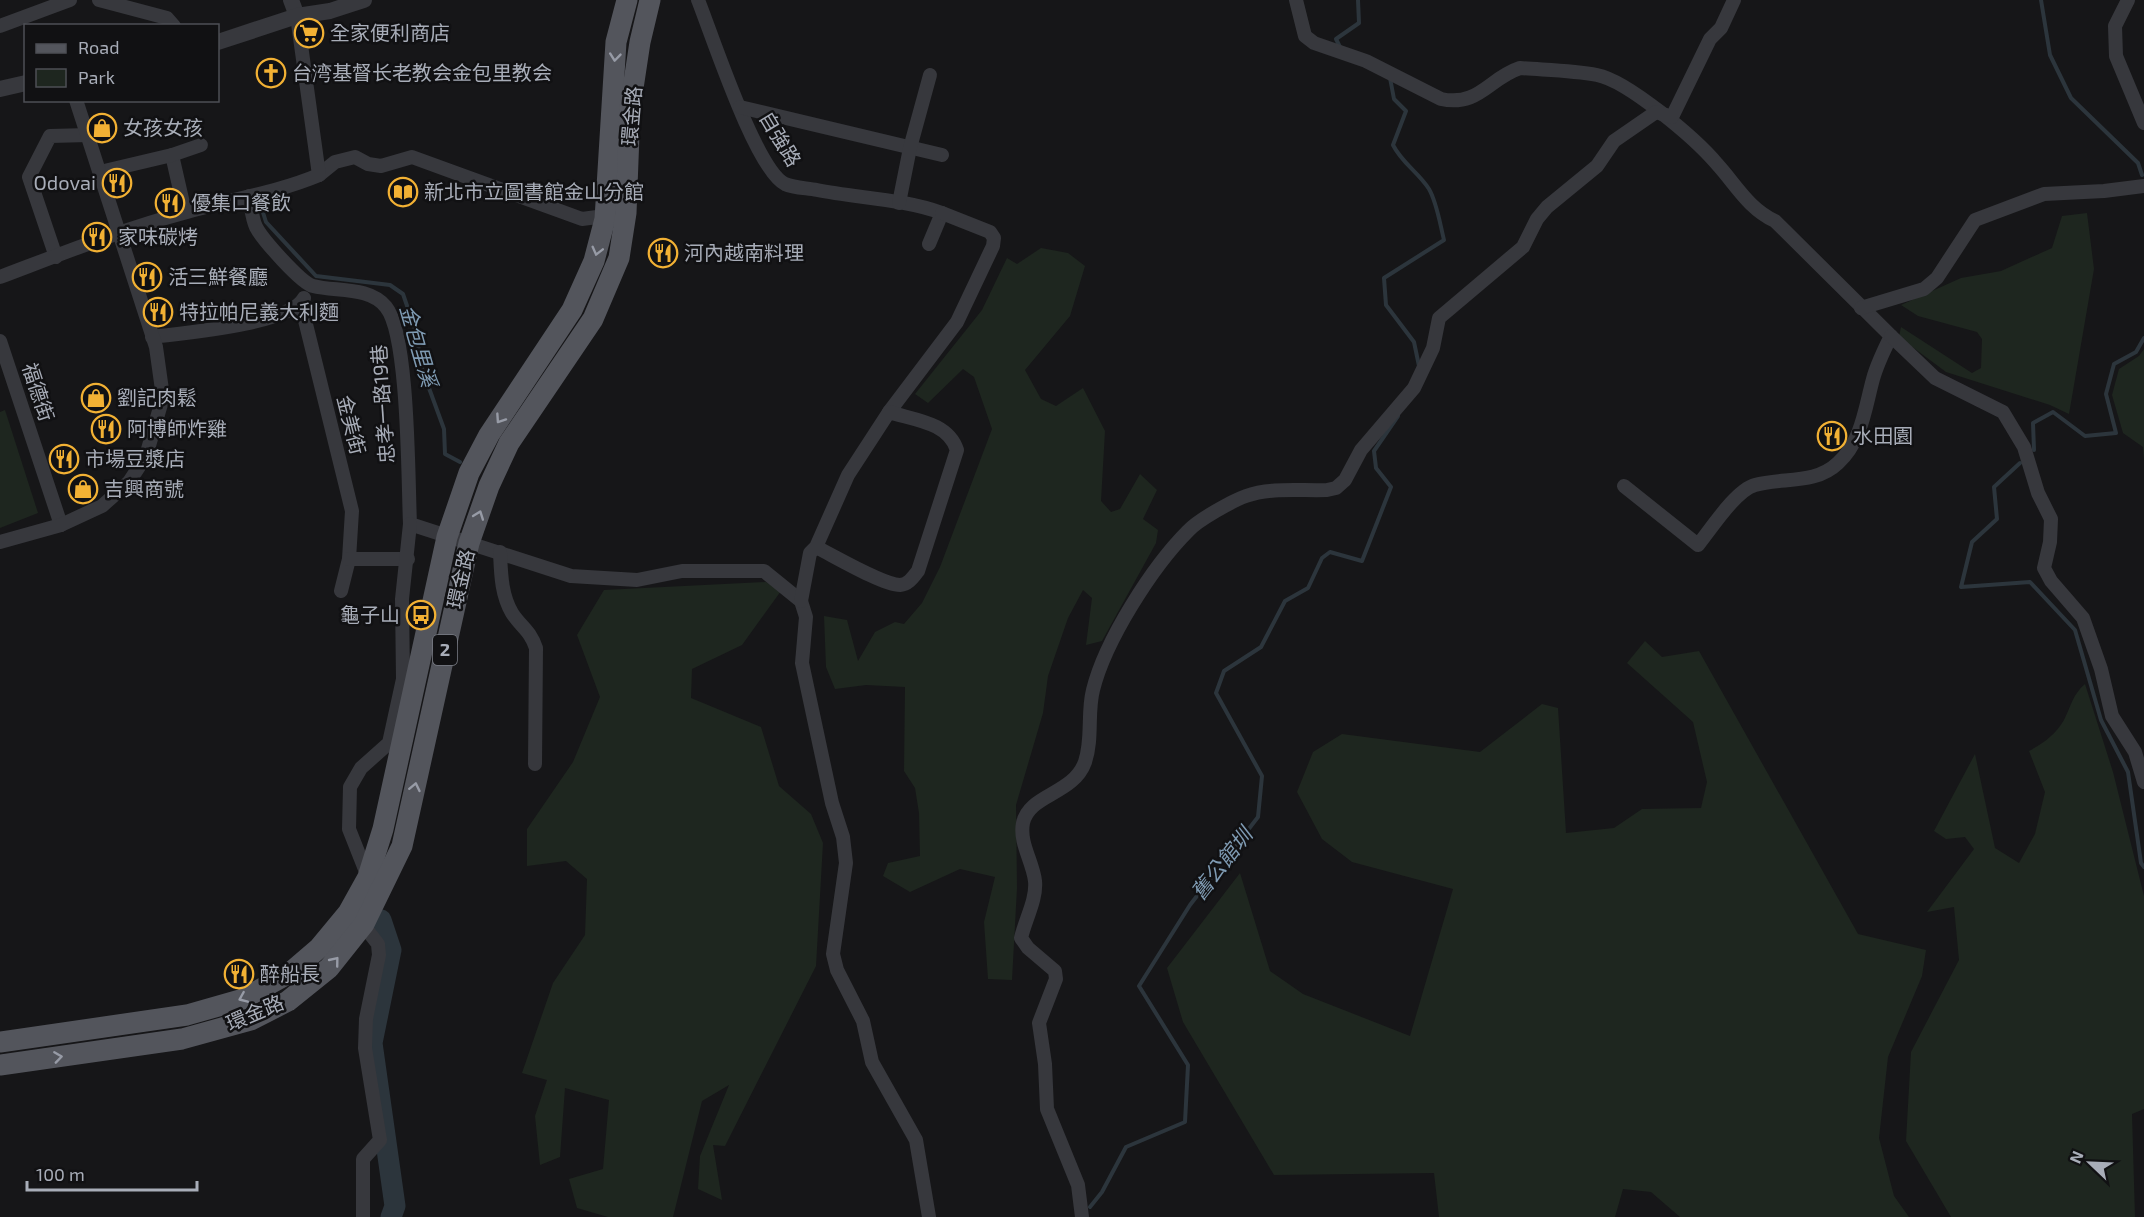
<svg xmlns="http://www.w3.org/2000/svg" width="2144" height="1217" font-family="'Exo 2','Noto Sans TC',sans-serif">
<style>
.green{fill:#1e261f}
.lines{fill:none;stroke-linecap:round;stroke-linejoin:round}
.stream{stroke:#2c353c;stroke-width:4}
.river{stroke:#2c353c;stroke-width:21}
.minor{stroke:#37383d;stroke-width:14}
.tertiary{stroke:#37383d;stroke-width:16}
.primary{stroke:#53555c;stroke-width:21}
.oneway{stroke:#979ba6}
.labels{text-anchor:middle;stroke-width:5;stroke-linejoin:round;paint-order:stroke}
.shield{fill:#111113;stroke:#7b7e86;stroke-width:1.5}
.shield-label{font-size:18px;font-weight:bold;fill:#a8adb8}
.poi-label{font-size:20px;fill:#a8adb8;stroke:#111113;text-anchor:start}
.street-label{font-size:20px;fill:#a8adb8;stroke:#111113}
.water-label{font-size:21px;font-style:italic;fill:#7f9bb3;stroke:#111113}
</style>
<rect width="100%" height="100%" fill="#161618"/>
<!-- green -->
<g class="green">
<polygon points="2087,213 2094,269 2069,414 2050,405 1946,372 1899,337 1901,327 1972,373 1981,368 1982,339 1977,332 1918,316 1901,305 1961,278 2001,271 2052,248 2062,216"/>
<polygon points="1041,248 1068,253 1085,266 1070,316 1025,370 1041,399 1056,406 1083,388 1105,431 1101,501 1111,512 1120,509 1140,474 1157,490 1143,519 1158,530 1156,543 1102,641 1086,645 1092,598 1083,590 1068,618 1048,676 1043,713 1016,805 1017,888 1012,980 988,979 984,922 995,877 960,869 910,892 883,876 888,863 920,856 919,813 915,788 904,771 905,687 866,685 835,689 826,667 824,616 847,620 858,661 875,632 895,622 904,624 922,603 940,567 992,429 974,377 963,369 928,403 915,394 982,310 1007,258 1017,264"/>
<polygon points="2144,349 2144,460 2143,447 2123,433 2112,395 2119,369 2139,356"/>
<polygon points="5,410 38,513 0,528 0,412"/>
<polygon points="766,582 781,591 742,645 692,669 691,698 761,727 779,786 811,814 823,843 816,966 725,1146 713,1145 722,1200 698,1189 700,1156 729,1085 702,1101 673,1217 608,1217 577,1208 569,1179 603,1169 609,1100 565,1088 560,1157 540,1165 535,1116 547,1080 522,1073 553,983 585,935 587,879 566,861 527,866 527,829 573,762 600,697 577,635 604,590"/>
<polygon points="1645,641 1662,657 1699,651 1858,934 1926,950 1922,976 1888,1057 1879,1138 1894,1196 1909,1217 1680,1217 1651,1192 1623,1189 1615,1217 1439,1217 1434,1173 1274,1175 1183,1022 1167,968 1240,873 1270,971 1303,994 1410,1036 1453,889 1352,862 1322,839 1297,792 1313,752 1342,734 1480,752 1542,704 1558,708 1566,833 1614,828 1642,809 1701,808 1707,782 1693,722 1627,663"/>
<path d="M2085,684L2113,772L2144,896V1109L2132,1114L2135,1217H1951L1906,1141L1911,1052L1959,960L1954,907L1927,912L1974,849L1965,837L1946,839L1934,831L1975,754L1995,848L2019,863L2035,834L2045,792L2029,751C2044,743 2055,735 2064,720C2071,706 2073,694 2085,684Z"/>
</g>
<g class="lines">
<!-- stream -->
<g class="stream">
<polyline points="2041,0 2050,55 2071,98 2138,163 2142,175"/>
<polyline points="1340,47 1336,39 1359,23 1358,0"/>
<path d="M1390,78L1394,99L1406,111L1393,145C1402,163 1418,172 1429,189C1437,203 1440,224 1444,240L1384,278L1386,305L1414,342L1419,366"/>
<polyline points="260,203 266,222 316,276 390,285 403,294 416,332 422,369 444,429 445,454 460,462"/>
<polyline points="2034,450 2033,423 2053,412 2085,436 2116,433 2106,394 2114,364 2136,352 2144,338"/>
<polyline points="2020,463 1994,487 1997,519 1972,542 1961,587 2030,582 2075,630 2101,720 2128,772 2141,863 2144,867"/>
<polyline points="1090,1207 1102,1192 1126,1147 1185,1122 1188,1065 1139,986 1190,905 1258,817 1262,776 1216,693 1224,671 1261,647 1285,601 1308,588 1322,558 1330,552 1362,561 1391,487 1376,468 1374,451 1398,416"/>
</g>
<!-- river -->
<polyline class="river" points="381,920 391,950 372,1043 395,1206 391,1217"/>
<!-- minor -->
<g class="minor">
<polyline points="99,0 167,18 174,26"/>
<path d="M698,0C712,35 756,170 785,184C794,188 807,188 817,190C857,198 904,199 942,213L929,244"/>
<path d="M1296,0L1305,36L1314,43L1366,61L1441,99C1479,107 1489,78 1520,68C1545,70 1572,70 1597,75C1628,81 1696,139 1717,164C1737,186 1748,208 1775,221L1891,336C1884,350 1877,364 1873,379C1865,408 1862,441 1838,463C1815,485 1783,477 1755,485C1736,490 1711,529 1698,545L1624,486"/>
<polyline points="2128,0 2115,26 2116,56 2144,123"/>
<polyline points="0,26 70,0"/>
<polyline points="740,107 942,155"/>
<polyline points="172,155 185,212"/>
<polyline points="100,172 172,155 201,145"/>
<polyline points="319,175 335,162 355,157 368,164 381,166 412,157 582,219 612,215"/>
<path d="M249,196C251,206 252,219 256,227C262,239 301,283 313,286C336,292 369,286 386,307C409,335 408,482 410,524L571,576L637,580L682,571H764L801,601L806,617L802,663L832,803L843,837L846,863L833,954L837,970L863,1021L872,1062L916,1140L929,1217"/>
<polyline points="899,203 910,148 930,75"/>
<polyline points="56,257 29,177 50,136 89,135"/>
<path d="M0,277C61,254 123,229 187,212C232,199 276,193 319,175L297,16"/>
<polyline points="301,304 352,511 349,559 341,591"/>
<polyline points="1861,308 1924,289 1937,278 1975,220 2044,194 2104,191 2144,186"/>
<polyline points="1891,336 1935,378 2003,412 2024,447 2038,493 2051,519 2050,542 2044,568 2051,581 2083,618 2101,669 2112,716 2135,752 2144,782"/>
<path d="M152,337C182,333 291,324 304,298"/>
<polyline points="0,341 61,525"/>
<polyline points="889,412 957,322 993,246 994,238 990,232 942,213"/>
<polyline points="0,542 61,525 102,506 129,482 146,456 163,397 156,347 76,100"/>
<path d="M500,552C501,573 501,594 512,613C521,627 530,630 536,648L535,764"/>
<polyline points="349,559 408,559"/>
<path d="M801,601L810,553L816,547C834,556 883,585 900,585C909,584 913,577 918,571L957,450C948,422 914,420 889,412L848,475L816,547"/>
<polyline points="368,877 349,829 350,787 361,768 389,743 403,679 402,599 410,524"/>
<polyline points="360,921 378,944 379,955 366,1019 365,1048 380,1140 363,1159 363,1217"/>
<path d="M1082,1217L1078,1185L1047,1109L1045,1064L1039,1023L1056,979L1055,971L1028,948L1021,938C1025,920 1037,899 1035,881C1033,862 1019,843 1023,823C1029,794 1073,795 1085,762C1093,738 1087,713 1093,690C1105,641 1152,567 1188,531C1198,520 1232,501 1246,496C1271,487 1301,491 1327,490L1336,488L1345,480L1361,450L1414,388L1433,348L1439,318L1523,247L1537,219L1547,207L1597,166L1614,141L1656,112L1672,117L1710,39L1721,28L1734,0"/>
</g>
<!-- tertiary -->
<g class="tertiary">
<polyline points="291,0 297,16"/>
<polyline points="218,42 297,16 330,11 364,0"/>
<polyline points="0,89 26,83"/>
</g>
<!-- primary -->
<g class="primary">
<polyline points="0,1042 187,1015 243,999 291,972 319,948 348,913 368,877 383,829 447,537 469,473 489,435 572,310 594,261 605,219 616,42 627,0"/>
<polyline points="0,1065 182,1039 251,1020 288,1001 329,968 364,924 402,846 469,543 489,486 509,443 593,319 619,258 626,213 630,108 640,42 650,0"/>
</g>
</g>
<!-- one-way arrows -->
<defs><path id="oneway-chevron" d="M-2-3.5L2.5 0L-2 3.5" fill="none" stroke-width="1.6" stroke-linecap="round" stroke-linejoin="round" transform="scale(1.5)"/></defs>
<g class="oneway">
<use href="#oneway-chevron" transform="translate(615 57) rotate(96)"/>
<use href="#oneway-chevron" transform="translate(597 251) rotate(104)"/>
<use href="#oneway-chevron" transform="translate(500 419) rotate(124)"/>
<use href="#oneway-chevron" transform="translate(479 515) rotate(-70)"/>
<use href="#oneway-chevron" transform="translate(415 787) rotate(-78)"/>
<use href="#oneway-chevron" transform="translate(335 961) rotate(-51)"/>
<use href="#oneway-chevron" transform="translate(243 998) rotate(157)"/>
<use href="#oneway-chevron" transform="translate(58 1057) rotate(-8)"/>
</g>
<!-- icons -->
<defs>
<g id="supermarket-ring" transform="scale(1.5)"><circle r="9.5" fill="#111113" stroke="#f2b134" stroke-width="1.5"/><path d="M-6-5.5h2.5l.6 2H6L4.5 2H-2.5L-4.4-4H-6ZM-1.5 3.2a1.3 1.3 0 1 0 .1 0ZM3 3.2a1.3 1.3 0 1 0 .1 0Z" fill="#f2b134"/></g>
<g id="church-ring" transform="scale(1.5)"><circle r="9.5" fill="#111113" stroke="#f2b134" stroke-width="1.5"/><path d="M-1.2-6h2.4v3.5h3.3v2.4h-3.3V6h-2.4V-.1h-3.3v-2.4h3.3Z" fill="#f2b134"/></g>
<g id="shop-ring" transform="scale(1.5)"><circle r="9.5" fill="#111113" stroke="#f2b134" stroke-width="1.5"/><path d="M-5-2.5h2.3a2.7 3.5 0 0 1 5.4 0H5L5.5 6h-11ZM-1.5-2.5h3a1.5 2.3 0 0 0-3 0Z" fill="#f2b134"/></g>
<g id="restaurant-ring" transform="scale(1.5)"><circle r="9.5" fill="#111113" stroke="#f2b134" stroke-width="1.5"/><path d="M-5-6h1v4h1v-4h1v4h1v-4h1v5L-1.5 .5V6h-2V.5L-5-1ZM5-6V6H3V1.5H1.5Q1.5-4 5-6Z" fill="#f2b134"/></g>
<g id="library-ring" transform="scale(1.5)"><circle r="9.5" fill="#111113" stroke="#f2b134" stroke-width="1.5"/><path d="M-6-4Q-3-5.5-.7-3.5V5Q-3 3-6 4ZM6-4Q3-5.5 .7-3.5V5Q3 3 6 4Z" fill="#f2b134"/></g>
<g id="bus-ring" transform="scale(1.5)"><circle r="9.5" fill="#111113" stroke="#f2b134" stroke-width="1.5"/><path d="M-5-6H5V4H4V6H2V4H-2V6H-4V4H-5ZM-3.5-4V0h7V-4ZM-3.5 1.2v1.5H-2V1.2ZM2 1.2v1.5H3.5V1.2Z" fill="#f2b134"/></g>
</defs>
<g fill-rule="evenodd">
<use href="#supermarket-ring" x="309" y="33"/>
<use href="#church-ring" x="271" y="73"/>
<use href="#shop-ring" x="102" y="128"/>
<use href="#restaurant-ring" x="117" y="183"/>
<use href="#library-ring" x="403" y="192"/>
<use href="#restaurant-ring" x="170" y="203"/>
<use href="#restaurant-ring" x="97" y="237"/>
<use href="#restaurant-ring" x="663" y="253"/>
<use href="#restaurant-ring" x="147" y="277"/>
<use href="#restaurant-ring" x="158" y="312"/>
<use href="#shop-ring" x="96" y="398"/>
<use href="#restaurant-ring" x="106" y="429"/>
<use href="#restaurant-ring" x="1832" y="436"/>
<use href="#restaurant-ring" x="64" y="459"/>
<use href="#shop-ring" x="83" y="489"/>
<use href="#bus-ring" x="421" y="615"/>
<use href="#restaurant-ring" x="239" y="974"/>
</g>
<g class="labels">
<!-- shield labels -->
<rect class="shield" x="433" y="635" width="24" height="30" rx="4.5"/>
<g class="shield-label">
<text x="445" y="656">2</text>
</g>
<!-- poi labels -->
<g class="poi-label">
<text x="330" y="40">全家便利商店</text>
<text x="292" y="80">台湾基督长老教会金包里教会</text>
<text x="123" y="135">女孩女孩</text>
<text x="96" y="190" text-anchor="end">Odovai</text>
<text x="424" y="199">新北市立圖書館金山分館</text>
<text x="191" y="210">優集口餐飲</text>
<text x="118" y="244">家味碳烤</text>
<text x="684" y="260">河內越南料理</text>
<text x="168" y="284">活三鮮餐廳</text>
<text x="179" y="319">特拉帕尼義大利麵</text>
<text x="117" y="405">劉記肉鬆</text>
<text x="127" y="436">阿博師炸雞</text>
<text x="1853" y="443">水田園</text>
<text x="85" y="466">市場豆漿店</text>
<text x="104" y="496">吉興商號</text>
<text x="400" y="622" text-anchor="end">龜子山</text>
<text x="260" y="981">醉船長</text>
</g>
<!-- street labels -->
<g class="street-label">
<text transform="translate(632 116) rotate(-85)" y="7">環金路</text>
<text transform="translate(780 139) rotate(59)" y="7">自強路</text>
<text transform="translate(38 392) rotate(72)" y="7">福德街</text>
<text transform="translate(383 404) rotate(-94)" y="7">忠孝一路19巷</text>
<text transform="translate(351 425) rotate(76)" y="7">金美街</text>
<text transform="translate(461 579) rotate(-77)" y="7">環金路</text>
<text transform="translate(255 1013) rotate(-23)" y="7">環金路</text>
</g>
<!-- water labels -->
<g class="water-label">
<text transform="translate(418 346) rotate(74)" y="7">金包里溪</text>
<text transform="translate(1222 864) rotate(-52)" y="7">舊公館圳</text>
</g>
</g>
<!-- legend -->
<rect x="24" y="24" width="195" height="78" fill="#111113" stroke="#4d4f55" stroke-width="1.5"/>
<rect x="36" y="44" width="30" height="9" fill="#53555c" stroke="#4d4f55" stroke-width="1.5"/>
<text x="78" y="54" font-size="18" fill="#a8adb8">Road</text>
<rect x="36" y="69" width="30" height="18" fill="#1e261f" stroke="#4d4f55" stroke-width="1.5"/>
<text x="78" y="84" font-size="18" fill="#a8adb8">Park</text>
<!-- north arrow -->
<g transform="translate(2090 1163) rotate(293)" stroke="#111113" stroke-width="4.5" paint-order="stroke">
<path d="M0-4.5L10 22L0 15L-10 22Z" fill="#a8adb8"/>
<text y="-9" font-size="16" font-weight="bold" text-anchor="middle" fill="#a8adb8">N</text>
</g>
<!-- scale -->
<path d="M27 1181v9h170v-9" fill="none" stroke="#a8adb8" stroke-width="3"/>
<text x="36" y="1181" font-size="18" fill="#a8adb8" stroke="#111113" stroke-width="4.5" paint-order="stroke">100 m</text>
</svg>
